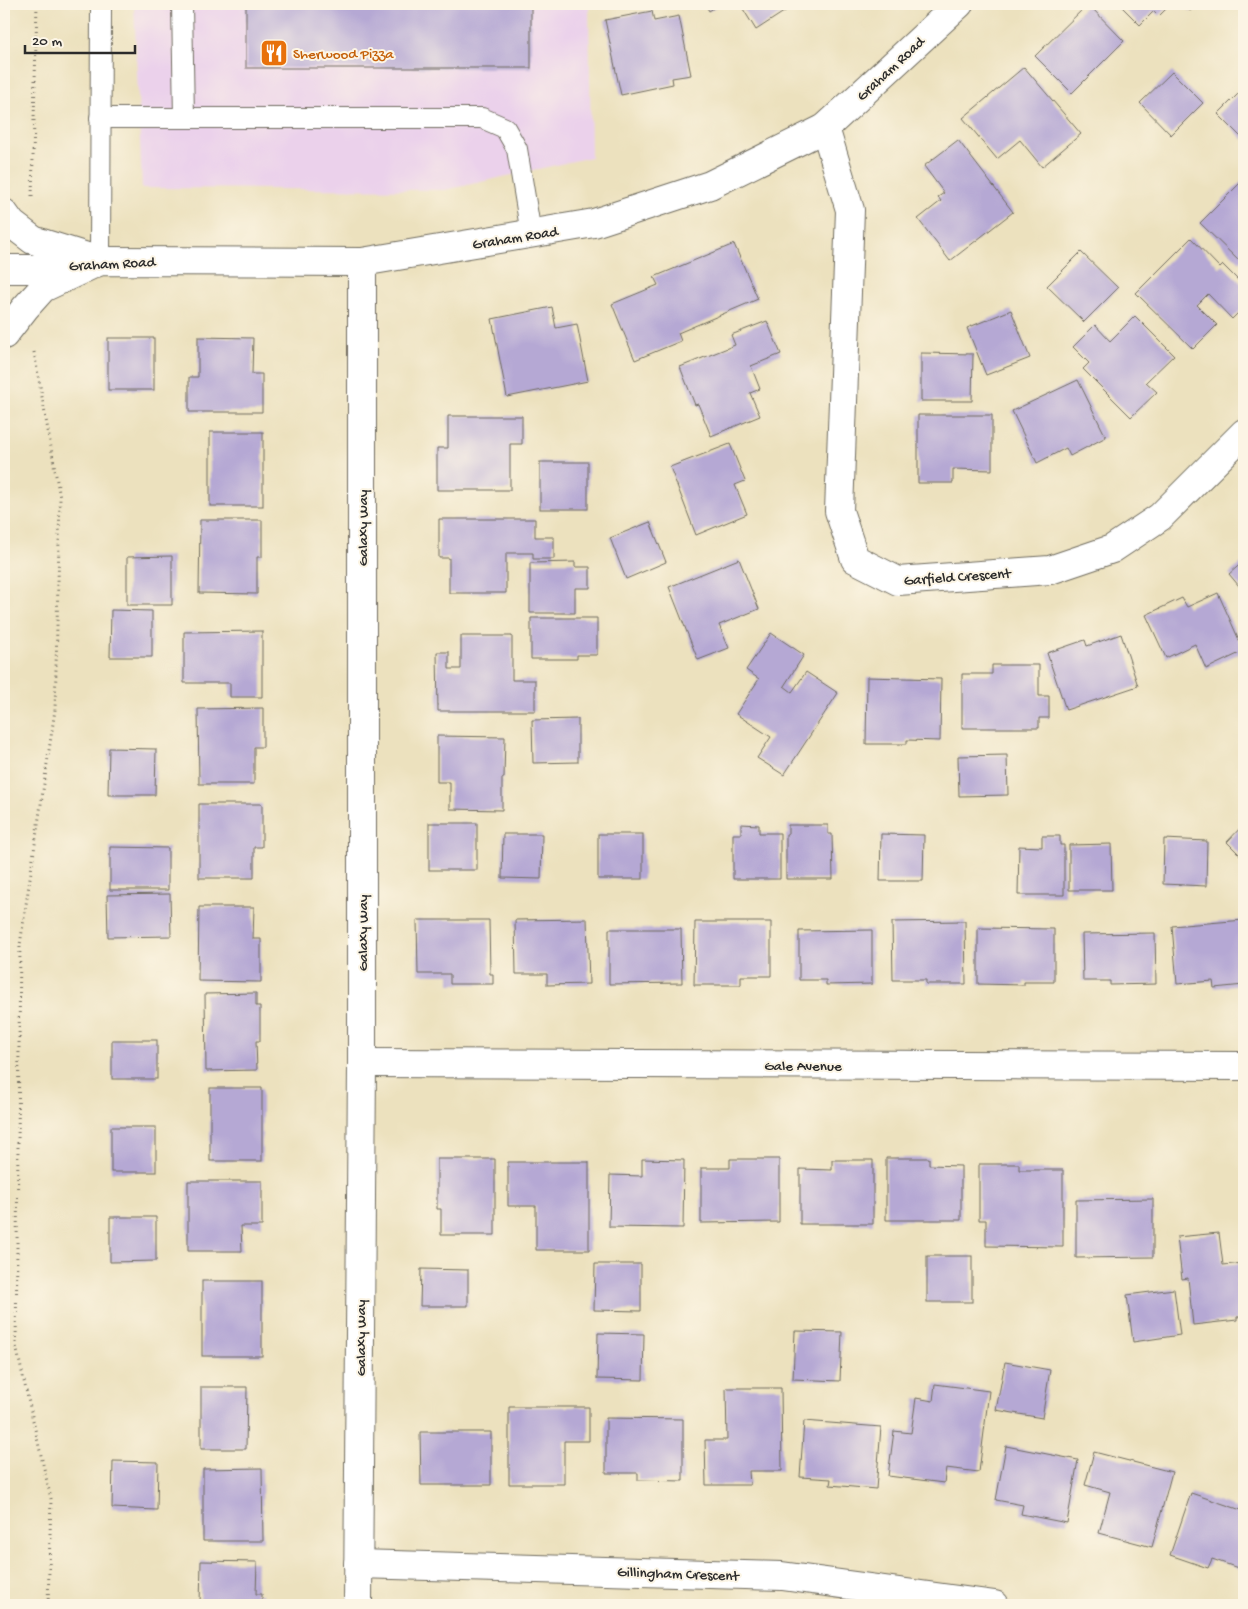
<svg xmlns="http://www.w3.org/2000/svg" width="1248" height="1609" font-family="'Gochi Hand',sans-serif">
<style>
.built{fill:#ebd1eb}
.building{fill:#b5a8d4}
.lines{fill:none;stroke-linecap:round;stroke-linejoin:round}
.service-casing{stroke:#6f6b5e;stroke-width:22}
.minor-casing{stroke:#6f6b5e;stroke-width:30}
.secondary-casing{stroke:#6f6b5e;stroke-width:30}
.path{stroke:#6f6b5e;stroke-width:3;stroke-dasharray:1 4;stroke-linecap:butt}
.service{stroke:#fff;stroke-width:20}
.minor{stroke:#fff;stroke-width:28}
.secondary{stroke:#fff;stroke-width:28}
.labels{text-anchor:middle;stroke-width:4;stroke-linejoin:round;paint-order:stroke}
.food-label{font-size:15px;fill:#c56008;stroke:#fcf5e5;text-anchor:start}
.street-label{font-size:15px;fill:#2b2b2b;stroke:#fcf5e5}
</style>
<rect width="100%" height="100%" fill="#fcf5e5"/>
<filter id="ink" filterUnits="userSpaceOnUse"><feTurbulence type="fractalNoise" baseFrequency=".02" numOctaves="2"/><feDisplacementMap in="SourceGraphic" scale="10" xChannelSelector="R" yChannelSelector="G"/><feConvolveMatrix kernelMatrix="1 2 1 2 8 2 1 2 1" color-interpolation-filters="sRGB"/></filter>
<filter id="wash" filterUnits="userSpaceOnUse"><feTurbulence type="fractalNoise" baseFrequency=".0096" numOctaves="4" result="noise"/><feDisplacementMap in="SourceGraphic" scale="20" xChannelSelector="R" yChannelSelector="G"/><feGaussianBlur stdDeviation="1.12" result="paint"/><feColorMatrix in="noise" values="0 0 0 0 0 0 0 0 0 0 0 0 0 0 0 0 0 1.4 0 .05"/><feComposite in="paint" operator="in"/></filter>
<g filter="url(#wash)">
<rect width="100%" height="100%" fill="#ece1be"/>
<!-- built -->
<polygon class="built" points="134,4 589,4 591,157 445,190 142,188"/>
<g id="blocks">
<!-- building -->
<g class="building">
<rect x="246" y="4" width="285" height="64"/>
<polygon points="705,4 720,4 709,11"/>
<polygon points="740,4 796,4 756,30"/>
<polygon points="1088,4 1124,41 1072,93 1035,56"/>
<polygon points="1119,4 1171,4 1159,16 1154,11 1140,25"/>
<polygon points="1183,4 1198,4 1190,11"/>
<polygon points="652,11 654,21 679,16 691,75 672,78 673,84 621,95 605,20"/>
<polygon points="1024,67 1081,134 1042,167 1020,140 997,159 963,118"/>
<polygon points="1172,72 1203,103 1171,135 1140,103"/>
<polygon points="1244,88 1244,140 1218,114"/>
<polygon points="958,140 1013,212 950,261 918,219 941,201 938,197 944,193 924,166"/>
<polygon points="1244,179 1244,257 1240,262 1200,223"/>
<polygon points="1191,238 1220,268 1223,265 1244,286 1244,307 1232,319 1208,294 1197,305 1217,325 1193,349 1136,293"/>
<polygon points="734,244 758,299 678,333 681,341 635,360 612,304 658,285 654,277"/>
<polygon points="1081,252 1118,288 1084,322 1047,286"/>
<polygon points="552,307 556,328 577,324 588,381 507,397 492,319"/>
<polygon points="1011,310 1030,358 986,375 967,328"/>
<polygon points="1135,316 1174,355 1146,382 1157,392 1131,417 1083,369 1089,363 1073,347 1095,325 1110,341"/>
<polygon points="767,321 781,354 751,366 760,389 750,393 760,416 711,436 698,404 695,405 680,367 735,345 731,335"/>
<polygon points="198,337 253,338 252,374 262,374 262,412 189,412 189,377 198,377"/>
<rect x="108" y="338" width="46" height="52"/>
<polygon points="921,353 973,354 972,401 921,401"/>
<polygon points="1078,380 1106,437 1070,456 1066,448 1037,463 1012,411"/>
<polygon points="918,415 992,415 992,470 953,469 953,483 918,483"/>
<polygon points="448,416 522,416 522,444 510,444 510,490 437,490 437,448 448,448"/>
<rect x="210" y="432" width="53" height="74"/>
<polygon points="730,444 745,481 735,485 747,514 696,535 670,467"/>
<rect x="540" y="462" width="48" height="47"/>
<polygon points="439,519 535,519 535,537 554,537 554,559 533,559 533,553 506,553 506,593 449,593 449,558 439,558"/>
<polygon points="200,520 262,520 262,557 257,557 257,594 199,593"/>
<polygon points="650,522 666,562 626,579 610,538"/>
<polygon points="172,556 172,605 127,605 127,557"/>
<polygon points="739,559 759,609 719,625 729,648 698,660 669,587"/>
<polygon points="1244,561 1244,592 1229,574"/>
<polygon points="575,562 575,567 590,567 590,588 575,588 575,613 530,613 530,563"/>
<polygon points="1218,593 1244,651 1206,669 1195,644 1166,658 1146,615 1182,598 1187,607"/>
<polygon points="111,610 152,611 152,657 110,657"/>
<polygon points="531,618 597,618 597,655 577,655 577,659 531,659"/>
<polygon points="262,631 262,697 230,697 230,683 184,683 184,632"/>
<polygon points="771,633 804,655 784,686 792,692 806,672 838,693 784,775 757,758 771,737 736,714 759,679 746,670"/>
<polygon points="1121,634 1138,686 1066,710 1047,653 1085,640 1087,646"/>
<polygon points="461,636 512,636 512,680 535,680 535,711 438,711 437,652 449,652 449,669 461,669"/>
<polygon points="992,665 1039,665 1039,696 1049,696 1049,718 1039,718 1039,728 962,728 962,674 992,674"/>
<polygon points="867,677 941,679 940,741 907,740 907,744 866,744"/>
<polygon points="263,708 263,747 254,747 254,784 199,784 198,709"/>
<polygon points="578,719 578,762 533,763 532,720"/>
<polygon points="437,736 505,737 504,778 502,778 502,810 450,809 450,782 437,782"/>
<polygon points="109,748 156,749 155,795 108,795"/>
<polygon points="1007,755 1008,795 959,796 958,756"/>
<polygon points="199,804 262,804 262,847 254,847 254,878 199,878"/>
<rect x="429" y="823" width="48" height="47"/>
<polygon points="741,824 759,825 759,833 780,833 780,879 733,879 733,834 741,834"/>
<polygon points="1244,824 1244,859 1227,842"/>
<polygon points="788,825 828,825 828,834 832,834 833,879 786,879 786,834 788,834"/>
<polygon points="503,834 542,834 541,879 502,878"/>
<rect x="598" y="834" width="45" height="45"/>
<polygon points="881,834 924,835 923,881 880,881"/>
<polygon points="1042,836 1060,836 1060,845 1064,845 1064,895 1018,895 1019,846 1042,847"/>
<polygon points="1164,839 1207,841 1206,886 1163,884"/>
<polygon points="1111,844 1112,890 1069,890 1069,845"/>
<polygon points="110,847 168,848 168,890 110,890"/>
<polygon points="170,894 171,936 108,937 107,895"/>
<polygon points="199,907 254,907 253,939 261,939 261,982 198,981"/>
<polygon points="587,919 589,984 547,985 547,974 516,974 515,920"/>
<polygon points="417,920 489,920 490,974 493,974 493,984 450,984 450,974 418,974"/>
<polygon points="1244,920 1244,985 1214,988 1213,981 1177,984 1172,926"/>
<polygon points="965,921 966,984 926,984 926,980 893,980 892,922"/>
<polygon points="695,922 771,922 771,976 741,976 741,985 694,985"/>
<polygon points="978,928 1054,929 1054,982 1024,982 1024,985 978,984"/>
<polygon points="609,929 681,929 682,983 609,984"/>
<polygon points="872,930 872,984 826,985 826,980 799,980 799,931"/>
<polygon points="1155,933 1156,984 1110,985 1110,981 1083,981 1082,934"/>
<polygon points="256,993 256,1006 260,1006 260,1041 256,1041 257,1070 206,1071 205,994"/>
<rect x="112" y="1040" width="45" height="39"/>
<rect x="210" y="1088" width="52" height="73"/>
<rect x="111" y="1127" width="45" height="45"/>
<polygon points="886,1158 929,1158 929,1165 961,1166 961,1220 886,1220"/>
<polygon points="437,1159 495,1159 495,1235 441,1235 441,1209 437,1209"/>
<polygon points="642,1159 684,1160 683,1228 609,1227 610,1175 642,1176"/>
<polygon points="730,1159 779,1159 779,1222 701,1223 701,1168 730,1168"/>
<polygon points="832,1160 873,1160 873,1224 800,1224 800,1169 832,1170"/>
<polygon points="508,1162 589,1162 589,1250 536,1250 536,1206 508,1206"/>
<polygon points="979,1164 1019,1164 1019,1170 1063,1170 1063,1247 986,1246 986,1220 979,1220"/>
<polygon points="188,1181 262,1181 262,1226 241,1226 242,1251 188,1251"/>
<polygon points="1153,1199 1153,1257 1076,1258 1076,1200"/>
<polygon points="110,1217 156,1217 156,1261 110,1262"/>
<polygon points="1219,1233 1223,1265 1244,1263 1244,1316 1237,1317 1237,1320 1193,1325 1188,1278 1182,1279 1177,1237"/>
<rect x="927" y="1256" width="45" height="46"/>
<polygon points="595,1264 641,1264 641,1311 594,1310"/>
<polygon points="421,1269 468,1270 468,1306 420,1306"/>
<rect x="202" y="1281" width="60" height="75"/>
<polygon points="1174,1289 1180,1335 1133,1342 1127,1295"/>
<polygon points="795,1331 842,1332 840,1381 793,1379"/>
<polygon points="598,1333 644,1334 643,1380 597,1379"/>
<polygon points="1005,1362 1050,1370 1042,1418 996,1410"/>
<polygon points="935,1384 989,1391 979,1472 946,1468 944,1483 888,1476 894,1431 911,1433 916,1398 933,1401"/>
<polygon points="201,1387 247,1387 246,1449 201,1449"/>
<polygon points="726,1388 781,1388 782,1471 749,1471 750,1485 706,1485 705,1440 727,1440"/>
<polygon points="509,1407 589,1407 589,1441 564,1441 564,1484 509,1484"/>
<polygon points="606,1418 683,1419 683,1481 638,1480 638,1473 606,1473"/>
<polygon points="804,1421 881,1427 876,1489 830,1485 831,1479 800,1477"/>
<polygon points="420,1432 491,1432 491,1485 421,1485"/>
<polygon points="1006,1446 1078,1460 1067,1523 1021,1514 1023,1505 996,1500"/>
<polygon points="1094,1452 1172,1472 1152,1547 1099,1533 1110,1492 1085,1485"/>
<polygon points="113,1461 158,1462 157,1510 112,1508"/>
<polygon points="262,1468 263,1541 203,1541 203,1469"/>
<polygon points="1191,1493 1244,1511 1244,1560 1241,1569 1212,1559 1208,1568 1170,1555"/>
<polygon points="201,1561 257,1562 256,1594 262,1594 262,1605 200,1605"/>
</g>
</g>
</g>
<g filter="url(#ink)">
<use href="#blocks" fill-opacity="0" stroke="#6f6b5e" stroke-width="1"/>
<g class="lines">
<!-- service casing -->
<g class="service-casing">
<g id="service">
<polyline points="182,4 184,118"/>
<polyline points="100,118 482,118 505,128 517,149 531,234"/>
<polyline points="100,261 101,4"/>
</g>
</g>
<!-- minor casing -->
<g class="minor-casing">
<g id="minor">
<polyline points="825,128 850,210 839,511 855,559 898,581 1050,570 1112,549 1160,517 1244,433"/>
<polyline points="4,269 34,269 100,261 362,262 594,223 710,185 825,128 959,4"/>
<polyline points="362,1063 1244,1066"/>
<polyline points="358,1564 782,1576 995,1605"/>
<polyline points="358,1605 362,1063 362,262"/>
</g>
</g>
<!-- secondary casing -->
<g class="secondary-casing">
<g id="secondary">
<polyline points="4,213 12,224 33,240 100,261"/>
<polyline points="4,335 25,308 43,288 100,261"/>
</g>
</g>
<!-- path -->
<g class="path">
<polyline points="32,196 37,4"/>
<polyline points="34,352 60,498 55,710 20,945 16,1346 51,1499 48,1605"/>
</g>
<!-- service -->
<use href="#service" class="service"/>
<!-- minor -->
<use href="#minor" class="minor"/>
<!-- secondary -->
<use href="#secondary" class="secondary"/>
</g>
</g>
<!-- icons -->
<defs>
<g id="restaurant-square" transform="scale(1.4375)"><rect x="-9" y="-9" width="18" height="18" rx="4" fill="#e8710a" stroke="#fcf5e5"/><path d="M-5-6h1v4h1v-4h1v4h1v-4h1v5L-1.5 .5V6h-2V.5L-5-1ZM5-6V6H3V1.5H1.5Q1.5-4 5-6Z" fill="#fff"/></g>
</defs>
<g fill-rule="evenodd">
<use href="#restaurant-square" x="274" y="53"/>
</g>
<g class="labels">
<!-- food labels -->
<g class="food-label">
<text x="293" y="58">Sherwood Pizza</text>
</g>
<!-- street labels -->
<g class="street-label">
<text transform="translate(890 68) rotate(-43)" y="5">Graham Road</text>
<text transform="translate(515 237) rotate(-9)" y="5">Graham Road</text>
<text transform="translate(112 263) rotate(-3)" y="5">Graham Road</text>
<text transform="translate(362 528) rotate(-90)" y="5">Galaxy Way</text>
<text transform="translate(957 576) rotate(-4)" y="5">Garfield Crescent</text>
<text transform="translate(362 933) rotate(-90)" y="5">Galaxy Way</text>
<text x="803" y="1070">Gale Avenue</text>
<text transform="translate(360 1338) rotate(-90)" y="5">Galaxy Way</text>
<text transform="translate(678 1573) rotate(2)" y="5">Gillingham Crescent</text>
</g>
</g>
<!-- margin -->
<rect width="1248" height="1609" fill="none" stroke="#fcf5e5" stroke-width="20"/>
<!-- scale -->
<path d="M25 45v8h110v-8" fill="none" stroke="#2b2b2b" stroke-width="2.5"/>
<text x="32" y="45" font-size="15" fill="#2b2b2b" stroke="#fcf5e5" stroke-width="4" paint-order="stroke">20 m</text>
</svg>
